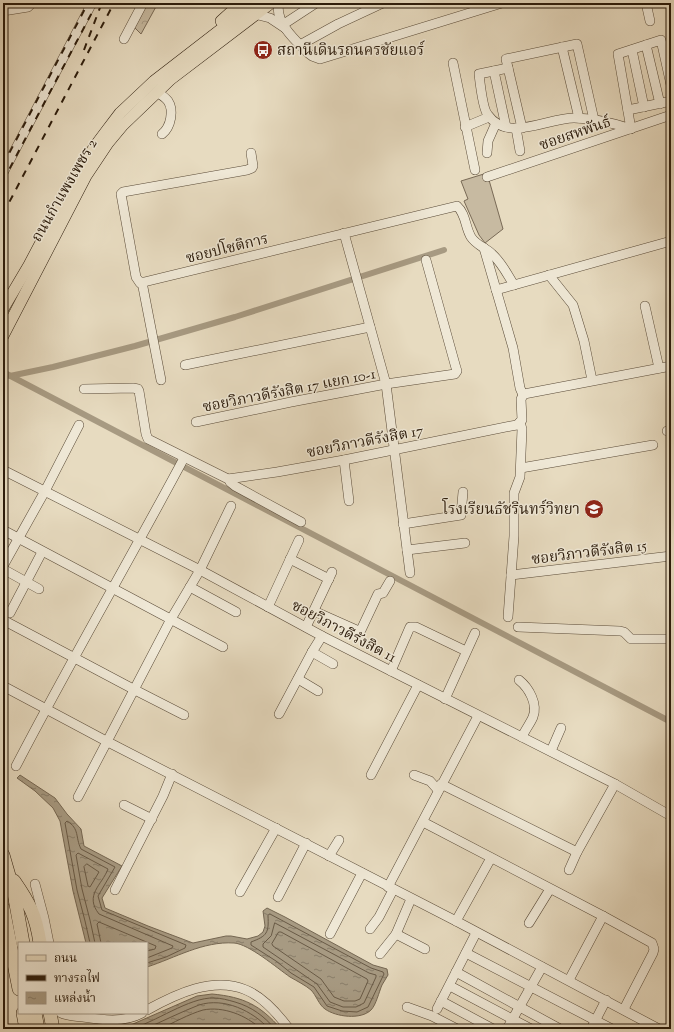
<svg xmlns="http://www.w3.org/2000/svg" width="674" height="1032" font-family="'Sorts Mill Goudy','Noto Serif Thai',serif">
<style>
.green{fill:#c7baa1;stroke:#796a56}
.forest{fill:url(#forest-crowns);stroke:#796a56}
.water{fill:url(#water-ripples);stroke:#756752}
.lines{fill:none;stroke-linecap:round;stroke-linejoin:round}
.shore{stroke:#695a46;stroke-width:1}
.canal{stroke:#a79a82;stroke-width:6}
.minor-casing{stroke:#5a4b38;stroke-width:10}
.major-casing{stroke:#2b1b0b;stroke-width:12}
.highway-casing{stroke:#2b1b0b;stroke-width:14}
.minor{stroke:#efe8d6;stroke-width:9}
.major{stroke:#e7dbc0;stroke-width:11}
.highway{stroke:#e7dbc0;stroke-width:13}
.rail{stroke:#2b1b0b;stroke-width:2;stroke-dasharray:7 7;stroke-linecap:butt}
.labels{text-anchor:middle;stroke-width:3;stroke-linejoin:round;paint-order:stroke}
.poi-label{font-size:15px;fill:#2b1b0b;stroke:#efe8d6;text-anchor:start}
.street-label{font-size:15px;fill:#2b1b0b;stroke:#efe8d6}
</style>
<defs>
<pattern id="forest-crowns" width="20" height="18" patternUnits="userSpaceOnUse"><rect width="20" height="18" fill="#c7baa1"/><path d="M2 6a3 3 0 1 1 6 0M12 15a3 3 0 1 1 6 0" fill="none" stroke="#ab9f89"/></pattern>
<pattern id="water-ripples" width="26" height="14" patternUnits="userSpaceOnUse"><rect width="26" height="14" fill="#a79a82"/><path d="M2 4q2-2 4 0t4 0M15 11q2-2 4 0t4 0" fill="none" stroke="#887d69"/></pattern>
</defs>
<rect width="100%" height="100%" fill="#e7dbc0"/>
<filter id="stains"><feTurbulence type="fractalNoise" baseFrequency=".005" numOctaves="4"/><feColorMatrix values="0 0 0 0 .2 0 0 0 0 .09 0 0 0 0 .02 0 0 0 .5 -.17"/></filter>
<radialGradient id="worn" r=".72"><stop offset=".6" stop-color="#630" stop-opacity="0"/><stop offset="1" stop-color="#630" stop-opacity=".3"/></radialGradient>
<!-- green -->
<polygon class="green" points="487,173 503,229 485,243 479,235 464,201 468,199 461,181"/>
<!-- forest -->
<polygon class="forest" points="146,3 158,3 141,34 134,27"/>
<!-- water -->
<g class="water">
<path d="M20,775L55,798L67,814L81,829L84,846L122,866L102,898L105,908L148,926L193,943L226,936H231L247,939L258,936L263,932L265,926L263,911L267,908L285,917L373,965L387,969L388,975C386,978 384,982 382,985C379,992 376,1005 371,1010C361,1020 336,1017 325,1009C319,1005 316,995 311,990C305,985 297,981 290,977C277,968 249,944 234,943C203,941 175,958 147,967V943H86L73,891L60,821L53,808L35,791L17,778Z"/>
<path d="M212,994C244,997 260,1005 281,1029H112L133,1024L197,996Z"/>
</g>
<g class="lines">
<!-- shore -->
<g class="shore">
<polygon points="87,864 99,872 90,887 88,886 84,867"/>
<path d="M270,914L371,968L383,972L384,974L368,1007L357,1012L342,1011L327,1006L314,987L291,973L276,961L251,945V942C267,936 269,933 268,916Z"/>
<polygon points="275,923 369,973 376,975 376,977 364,1003 356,1007 343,1007 330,1002 317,984 263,947 263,944 271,936"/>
<polygon points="279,932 281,932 367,979 368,981 360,999 355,1001 344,1001 334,997 321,979 273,946 272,944"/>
<path d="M90,943L85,921L77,890L65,823L67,821C80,829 75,837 81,849L115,867L98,896L102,910L186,945L185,948L166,957L147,963"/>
<path d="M95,943L90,920L82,889L76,855L78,853L108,869C102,885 84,895 99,914L173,946L172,948L147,958"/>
<polyline points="101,943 97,924 99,922 156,946 155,949 147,951"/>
<path d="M130,1029C155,1023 189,997 214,998C221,998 228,1000 235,1002C252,1007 264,1016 275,1029"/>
<path d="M145,1029C163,1021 181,1012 199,1005C224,997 253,1011 269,1029"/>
<path d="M160,1029C173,1023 189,1014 203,1010C223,1006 246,1015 261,1029"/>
</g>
<!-- canal -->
<g class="canal">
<polyline points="3,372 671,722"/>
<polyline points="10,376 53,367 135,346 235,317 444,250"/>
</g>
<!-- minor casing -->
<g class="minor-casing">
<g id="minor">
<path d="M279,3C274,22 296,41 308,53L312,56L320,59L502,3"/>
<polyline points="646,3 650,21"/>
<polyline points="3,11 28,7 32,3"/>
<polyline points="255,14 270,18 285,28"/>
<polyline points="284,24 316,3"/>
<polyline points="124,39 143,3"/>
<polyline points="300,45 338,24 383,3"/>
<polyline points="646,45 660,104"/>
<polyline points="562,47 579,118"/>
<polyline points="632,50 644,107"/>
<polyline points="453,63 475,170"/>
<path d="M508,68L479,74C480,83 483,110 488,115C508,143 547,118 574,118C594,118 613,123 631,129L618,54L661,40L671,85"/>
<polyline points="494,71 506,127"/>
<path d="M157,92C161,95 165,97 168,101C174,110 171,127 162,134"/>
<polyline points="628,110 671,101"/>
<polyline points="465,127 489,117"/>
<polyline points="516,128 520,151"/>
<polyline points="522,128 506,59 577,44 594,120"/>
<path d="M251,153L253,166L252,168L247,170L123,192L121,194L136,277L140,283L457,206C466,214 465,227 471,237C476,245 486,248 492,254C502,263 507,274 514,285"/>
<polyline points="487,153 488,141 496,123"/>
<polyline points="3,173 92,3"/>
<polyline points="487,177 671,115"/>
<polyline points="344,233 386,384 410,573"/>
<polyline points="484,248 513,348 520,388 523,395"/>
<polyline points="549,275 573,305 584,341 592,380"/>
<polyline points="142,282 161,380"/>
<polyline points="496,290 671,241"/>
<polyline points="645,306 659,368"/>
<polyline points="185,365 370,327"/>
<polyline points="84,389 133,388 138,389 139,391 146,434 148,439 228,479 277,472 344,460 511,426 517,425 522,420 521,399 524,394 671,366"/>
<polyline points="196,422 291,402 386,384 455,374 457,371 456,368 426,260"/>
<polyline points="667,431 671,431"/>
<polyline points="344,460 349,501"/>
<polyline points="521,468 653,445"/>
<polyline points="3,470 200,570 322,636 391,671 615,784 671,816"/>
<polyline points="230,479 230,482 235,486 301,522"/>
<polyline points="403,524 461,515 463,492"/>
<polyline points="3,530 223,647"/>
<polyline points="407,550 465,543"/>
<polyline points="290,559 329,579"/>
<polyline points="3,566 45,491 79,425"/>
<polyline points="3,569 39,589"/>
<polyline points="511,575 671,556"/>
<polyline points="190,587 236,612"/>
<polyline points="268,607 299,540"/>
<polyline points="314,611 359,631 361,630 378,594 383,593 390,581"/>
<polyline points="10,613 42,552"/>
<polyline points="508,617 514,536 514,493 520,477 522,429 520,422"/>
<polyline points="3,620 135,690 184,715"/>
<polyline points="306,627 332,572"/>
<polyline points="518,627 620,631 624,632 631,639 671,639"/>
<polyline points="312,652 333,664"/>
<polyline points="391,671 410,627 416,627 466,651"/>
<polyline points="298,679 318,691"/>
<path d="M519,680C529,688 538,704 533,717C530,724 525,730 522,737"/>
<polyline points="3,686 108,742 456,921 659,1029"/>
<polyline points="445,699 475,633"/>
<polyline points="279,714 312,652 322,636"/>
<polyline points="551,751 561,728"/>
<path d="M16,766C70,662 129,561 184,458"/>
<polyline points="371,775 418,685"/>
<polyline points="414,775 430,781 438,790"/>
<polyline points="441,784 577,852"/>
<polyline points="78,797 171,619 200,570 231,506"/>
<polyline points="124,805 152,819"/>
<polyline points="423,822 603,916 652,943 654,949 653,953 624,1009"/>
<polyline points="329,856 339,840"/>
<polyline points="569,870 577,852 615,784"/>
<polyline points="35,884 44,918 49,943"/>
<polyline points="388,887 478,716"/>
<polyline points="115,890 163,796 172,774"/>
<polyline points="240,892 276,828"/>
<polyline points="278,897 306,843"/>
<polyline points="456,921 491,858"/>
<polyline points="529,923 550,889"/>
<polyline points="370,929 379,917 393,890"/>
<polyline points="330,934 362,873"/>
<polyline points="396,934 425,949"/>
<polyline points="466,953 612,1029"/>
<polyline points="380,954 396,934 411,899"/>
<polyline points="456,972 560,1029"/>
<polyline points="569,980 603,916"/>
<polyline points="450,986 531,1029"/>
<polyline points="441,1001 493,1029"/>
<polyline points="407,1007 432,1016 457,1029"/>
<polyline points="437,1009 476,933"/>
<path d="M147,1010C176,994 213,976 246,990C263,997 278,1014 289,1029"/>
<path d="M61,1013C67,1016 75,1016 83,1017C103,1020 123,1023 142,1013"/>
<polyline points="507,1029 542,967"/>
<polyline points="591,1029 606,1000"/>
</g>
</g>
<!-- major casing -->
<g class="major-casing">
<g id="major">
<polyline points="221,21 241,3"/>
<polyline points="3,309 29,265 75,178 95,146 107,130 120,113 154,81 255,3"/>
<polyline points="3,336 86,176 108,143 123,125 171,79 271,3"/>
</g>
</g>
<!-- highway casing -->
<g class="highway-casing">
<g id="highway">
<polyline points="3,855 14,893 23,943"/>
<path d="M14,881C30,904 36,916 40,943"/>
<polyline points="3,908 19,989"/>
<polyline points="23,1013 26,1029"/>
<polyline points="35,1013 38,1029"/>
<polyline points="50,1013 53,1029"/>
</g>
</g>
<!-- minor -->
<use href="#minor" class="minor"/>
<!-- major -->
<use href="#major" class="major"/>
<!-- highway -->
<use href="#highway" class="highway"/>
<!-- rail -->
<g class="rail">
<polyline points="84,50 101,5"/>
<polyline points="3,165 88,3"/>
<polyline points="3,181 97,3"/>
<polyline points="3,214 114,3"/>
</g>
</g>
<!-- icons -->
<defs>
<g id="bus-disc" transform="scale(1)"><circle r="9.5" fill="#8f2418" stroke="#efe8d6"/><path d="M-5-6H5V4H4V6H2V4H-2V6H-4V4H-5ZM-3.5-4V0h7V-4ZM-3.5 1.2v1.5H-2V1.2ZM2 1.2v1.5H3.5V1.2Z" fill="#fff"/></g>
<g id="school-disc" transform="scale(1)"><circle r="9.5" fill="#8f2418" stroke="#efe8d6"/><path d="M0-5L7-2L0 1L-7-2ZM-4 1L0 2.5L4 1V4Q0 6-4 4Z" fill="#fff"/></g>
</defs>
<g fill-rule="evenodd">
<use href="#bus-disc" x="263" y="50"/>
<use href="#school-disc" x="594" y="509"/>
</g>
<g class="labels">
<!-- poi labels -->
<g class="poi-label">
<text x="277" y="55">สถานีเดินรถนครชัยแอร์</text>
<text x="580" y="514" text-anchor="end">โรงเรียนธัชรินทร์วิทยา</text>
</g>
<!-- street labels -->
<g class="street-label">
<text transform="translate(575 133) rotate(-19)" y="5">ซอยสหพันธ์</text>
<text transform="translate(64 190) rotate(-60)" y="5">ถนนกำแพงเพชร 2</text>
<text transform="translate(227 248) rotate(-14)" y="5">ซอยปโชติการ</text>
<text transform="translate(289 390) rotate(-11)" y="5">ซอยวิภาวดีรังสิต 17 แยก 10-1</text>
<text transform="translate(365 441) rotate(-11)" y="5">ซอยวิภาวดีรังสิต 17</text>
<text transform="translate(589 552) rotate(-7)" y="5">ซอยวิภาวดีรังสิต 15</text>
<text transform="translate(344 631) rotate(28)" y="5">ซอยวิภาวดีรังสิต 11</text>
</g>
</g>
<!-- margin -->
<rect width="674" height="1032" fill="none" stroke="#e7dbc0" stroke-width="16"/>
<rect x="4" y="4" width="666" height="1024" fill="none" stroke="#2b1b0b" stroke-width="2"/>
<rect x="8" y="8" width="658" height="1016" fill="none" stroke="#2b1b0b"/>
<!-- legend -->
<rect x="18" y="942" width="130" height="72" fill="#efe8d6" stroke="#a19685"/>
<rect x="26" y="955" width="20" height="6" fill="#e7dbc0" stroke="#a19685"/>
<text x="54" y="962" font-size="12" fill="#2b1b0b">ถนน</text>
<rect x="26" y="975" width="20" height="6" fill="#2b1b0b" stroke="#a19685"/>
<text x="54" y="982" font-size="12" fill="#2b1b0b">ทางรถไฟ</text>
<rect x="26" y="992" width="20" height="12" fill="url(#water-ripples)" stroke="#a19685"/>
<text x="54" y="1002" font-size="12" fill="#2b1b0b">แหล่งน้ำ</text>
<rect width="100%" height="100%" filter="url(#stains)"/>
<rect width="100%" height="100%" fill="url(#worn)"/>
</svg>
